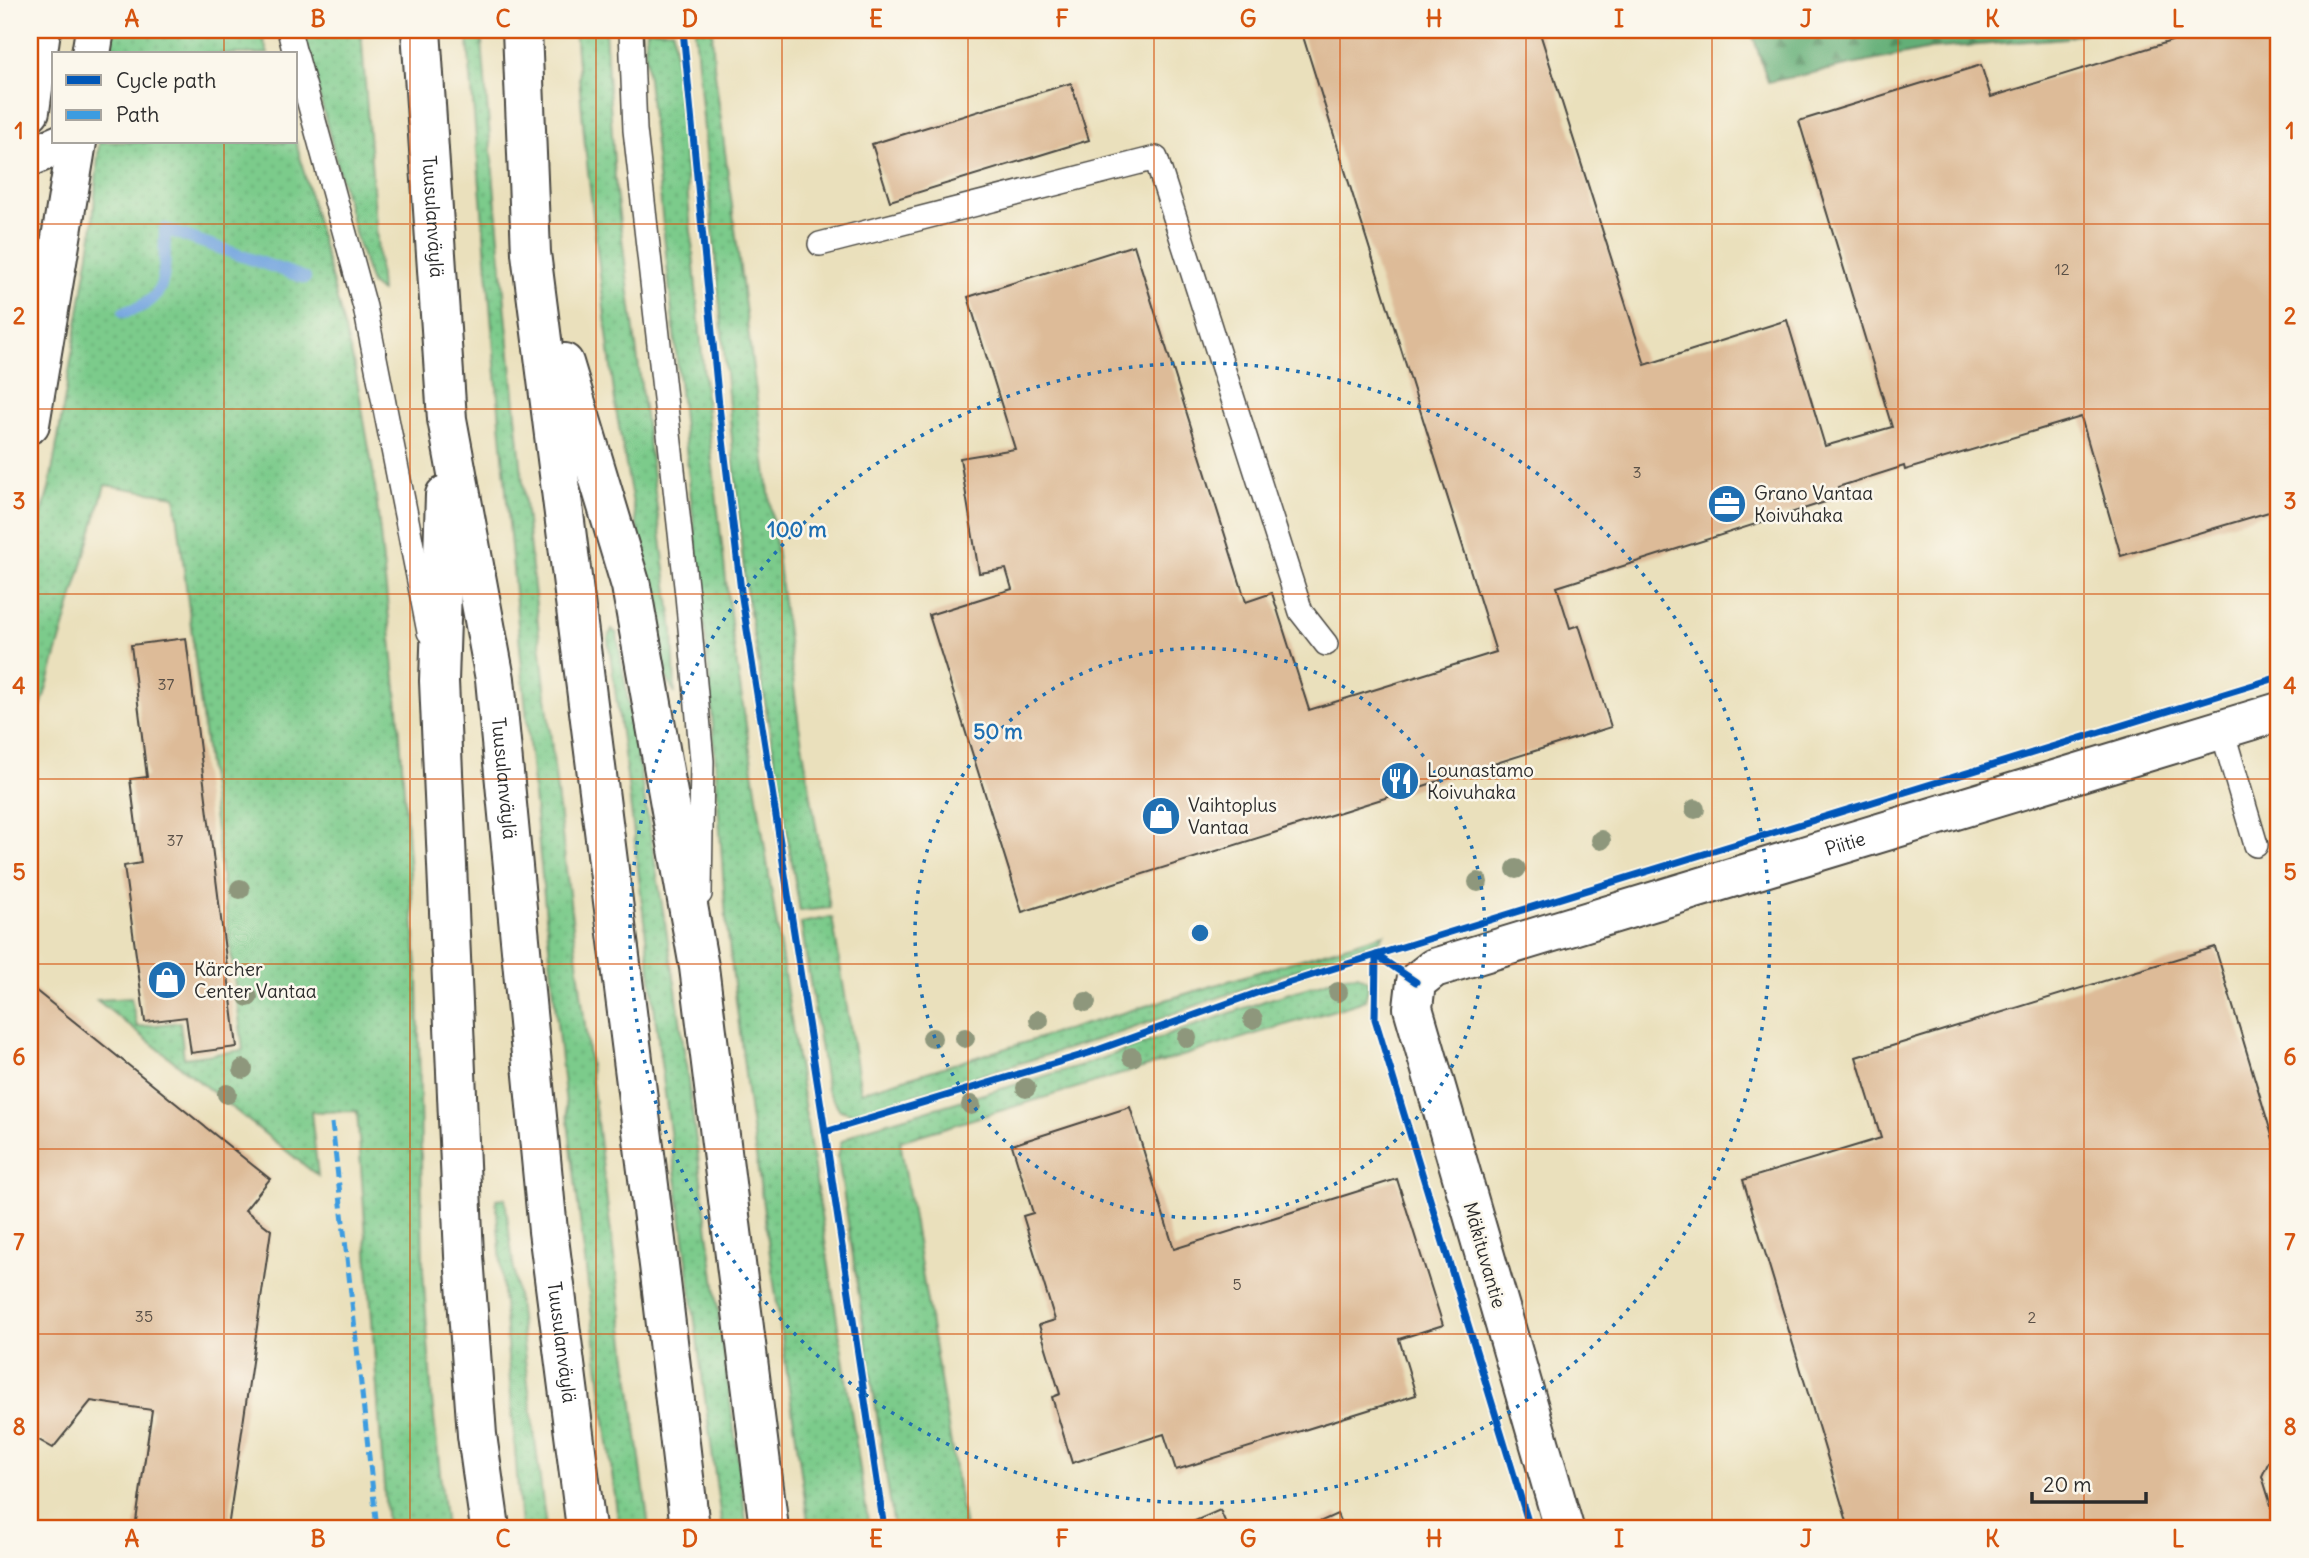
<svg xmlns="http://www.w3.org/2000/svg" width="2309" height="1558" font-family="Delius,sans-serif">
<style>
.grass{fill:url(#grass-dots);stroke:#537b5b;stroke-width:2}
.forest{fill:url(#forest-firs);stroke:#486d51;stroke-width:2}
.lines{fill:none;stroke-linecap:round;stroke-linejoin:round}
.stream{stroke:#74a6df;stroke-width:12}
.building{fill:#ddbb98}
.lane-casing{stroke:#484641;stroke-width:26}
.street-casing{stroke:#484641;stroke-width:42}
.secondary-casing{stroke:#484641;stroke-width:42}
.highway-casing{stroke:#484641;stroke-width:42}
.lane{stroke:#fff;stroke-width:23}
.street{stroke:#fff;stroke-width:38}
.secondary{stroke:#fff;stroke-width:38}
.highway{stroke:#fff;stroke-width:38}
.quiet{stroke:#3d9ce1;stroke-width:5;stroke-dasharray:10 5;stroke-linecap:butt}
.cycleway-casing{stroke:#fbf7ec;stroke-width:11}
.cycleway{stroke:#0057b8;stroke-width:7}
.tree{fill:#8e977c}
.grid{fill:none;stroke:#d5540f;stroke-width:2;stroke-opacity:0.55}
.ring{fill:none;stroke:#1f6fb2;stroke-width:3.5;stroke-dasharray:3.5 7}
.labels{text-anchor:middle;stroke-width:5;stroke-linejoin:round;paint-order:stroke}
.number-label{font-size:16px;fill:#584f46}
.street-label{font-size:19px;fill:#2b2b2b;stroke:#fbf7ec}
.poi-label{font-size:19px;fill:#2b2b2b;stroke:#fbf7ec;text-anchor:start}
.centre{fill:#1f6fb2;stroke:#fbf7ec;stroke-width:3.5}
.ring-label{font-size:21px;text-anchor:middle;font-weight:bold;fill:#1f6fb2;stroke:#fbf7ec;stroke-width:5;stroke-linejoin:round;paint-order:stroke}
.neatline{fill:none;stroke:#d5540f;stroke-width:2.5}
.grid-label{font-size:23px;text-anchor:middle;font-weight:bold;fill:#d5540f}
</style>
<defs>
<pattern id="grass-dots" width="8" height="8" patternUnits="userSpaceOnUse" patternTransform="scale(1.75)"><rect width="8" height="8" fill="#7bcb8b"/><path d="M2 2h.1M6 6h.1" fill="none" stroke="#6aae78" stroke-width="1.8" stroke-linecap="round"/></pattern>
<pattern id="forest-firs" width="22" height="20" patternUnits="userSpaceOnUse" patternTransform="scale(1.75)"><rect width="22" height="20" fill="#64af77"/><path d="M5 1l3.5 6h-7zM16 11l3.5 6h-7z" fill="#538f62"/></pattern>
</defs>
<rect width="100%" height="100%" fill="#fbf7ec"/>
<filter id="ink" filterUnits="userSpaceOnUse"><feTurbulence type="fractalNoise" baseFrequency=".0143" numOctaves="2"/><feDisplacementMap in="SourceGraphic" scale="14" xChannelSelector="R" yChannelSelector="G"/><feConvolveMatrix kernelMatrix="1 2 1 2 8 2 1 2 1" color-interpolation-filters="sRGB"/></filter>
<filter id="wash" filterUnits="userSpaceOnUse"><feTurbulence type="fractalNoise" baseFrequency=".00686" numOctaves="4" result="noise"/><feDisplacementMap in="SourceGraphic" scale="28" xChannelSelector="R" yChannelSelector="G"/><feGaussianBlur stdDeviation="1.57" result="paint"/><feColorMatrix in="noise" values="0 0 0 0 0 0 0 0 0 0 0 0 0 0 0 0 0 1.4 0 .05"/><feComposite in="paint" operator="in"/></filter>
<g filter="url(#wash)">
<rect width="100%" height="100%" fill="#eae0bc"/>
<!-- grass -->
<g class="grass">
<polygon points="111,30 260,30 268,54 107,54"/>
<polygon points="302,30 361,30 381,292 371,284 356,236"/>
<path d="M467,30H481C521,531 584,1030 649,1528H619C600,1378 580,1228 563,1078C525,729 496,379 467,30Z"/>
<polygon points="575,30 605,30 616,192 673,631 675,694 663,670 616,410 585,146"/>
<polygon points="647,30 673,30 709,433 733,640 869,1528 809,1528 749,1107 726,919 710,683 645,49"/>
<polygon points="695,30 712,30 714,66 799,726 830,908 800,911 745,583"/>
<polygon points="99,142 296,142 355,369 374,477 386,590 398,708 418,982 423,1270 432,1400 446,1528 387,1528 357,1111 311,1112 318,1176 97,1000 131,998 137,1027 180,1022 184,1058 243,1050 175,496 105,485 30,745 30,555 49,489 58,438 92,235"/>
<polygon points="612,629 617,634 676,989 747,1528 722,1528 660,1055 627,776 608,639"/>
<polygon points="832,917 861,1092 1384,934 1380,940 1122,1032 853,1114 840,1110 827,1090 801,923"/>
<polygon points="1358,975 1367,981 1368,989 1365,1000 1358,1003 900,1141 965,1528 894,1528 838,1157 841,1142 861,1130 1089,1063 1267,1000 1345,976"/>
<polygon points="505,1198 546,1528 521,1528 496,1199"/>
</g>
<!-- forest -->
<polygon class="forest" points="1751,30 2092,30 2066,38 1930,49 1768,82"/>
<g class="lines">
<!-- stream -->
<path class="stream" d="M124,312C173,301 163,270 165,229L305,278"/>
</g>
<g id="blocks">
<!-- building -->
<g class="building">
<polygon points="1301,30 1539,30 1645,365 1787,320 1825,446 1892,427 1799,121 1981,65 1991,97 2207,30 2279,30 2279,509 2121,556 2081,417 1905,470 1904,466 1838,487 1841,497 1557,587 1570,628 1579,625 1611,727 1022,912 929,615 1012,589 1006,569 979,573 960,458 1015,449 968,297 1134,245 1246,602 1272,593 1309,710 1496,652"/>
<polygon points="1071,83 1089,140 890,201 872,144"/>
<polygon points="186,638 237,1047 191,1053 186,1017 145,1022 124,866 141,863 130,779 147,777 131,645"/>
<polygon points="2215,947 2279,1159 2279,1455 2271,1457 2262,1476 2278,1528 1849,1528 1743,1180 1881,1138 1856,1057"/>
<polygon points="30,986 270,1179 245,1210 271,1230 228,1528 135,1528 152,1410 91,1401 53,1448 30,1435"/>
<polygon points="1130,1107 1174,1249 1397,1179 1443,1325 1399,1339 1416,1395 1176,1470 1164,1434 1072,1463 1052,1397 1060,1394 1039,1325 1055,1320 1023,1216 1033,1213 1012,1145"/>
<polygon points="1220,1510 1228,1528 1179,1528"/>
<polygon points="1337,1514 1343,1528 1306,1528"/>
</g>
</g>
</g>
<g filter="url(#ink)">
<use href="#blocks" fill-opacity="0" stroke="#484641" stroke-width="2"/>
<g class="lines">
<!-- lane casing -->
<g class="lane-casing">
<g id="lane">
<polyline points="289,30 295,54"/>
<polyline points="631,30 635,130 687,595 702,761 700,894"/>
<polyline points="296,55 365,307 429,632"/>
<polyline points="820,244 1156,158 1301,612 1326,644"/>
<polyline points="2222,730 2256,845"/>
</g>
</g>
<!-- street casing -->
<g class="street-casing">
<g id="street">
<polyline points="30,157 65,142"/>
<path id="s1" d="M1564,1528L1413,1008L1416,982L1434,968L2279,712"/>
</g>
</g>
<!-- secondary casing -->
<g class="secondary-casing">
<g id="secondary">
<polyline points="91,54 95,30"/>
<polyline points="30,111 41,30"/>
<polyline points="30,424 77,142"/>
</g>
</g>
<!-- highway casing -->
<g class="highway-casing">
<g id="highway">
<path id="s2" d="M421,30L447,419L495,679L548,1231L586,1528"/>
<polyline points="522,30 531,253 659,1265 690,1528"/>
<polyline points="564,363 631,586 699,967 769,1528"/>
<polyline points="445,495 439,681 464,1256 477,1435 490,1528"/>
</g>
</g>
<!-- lane -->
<use href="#lane" class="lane"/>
<!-- street -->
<use href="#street" class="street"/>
<!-- secondary -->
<use href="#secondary" class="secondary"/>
<!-- highway -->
<use href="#highway" class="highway"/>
<!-- quiet -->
<polyline class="quiet" points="332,1123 377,1528"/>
<!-- cycleway casing -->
<g class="cycleway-casing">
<g id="cycleway">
<polyline points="683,30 719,406 741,591 825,1132 884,1528"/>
<polyline points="825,1132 1089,1053 1262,991 1376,955 1416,982"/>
<polyline points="1530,1528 1375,1019 1376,955 2279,677"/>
</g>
</g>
<!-- cycleway -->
<use href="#cycleway" class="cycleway"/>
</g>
<!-- trees -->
<g class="tree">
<circle cx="1695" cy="809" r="10"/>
<circle cx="1601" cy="840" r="10"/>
<circle cx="1516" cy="869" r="10"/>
<circle cx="1478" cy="882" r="10"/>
<circle cx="240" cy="889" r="10"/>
<circle cx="1338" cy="992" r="10"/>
<circle cx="248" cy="997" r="10"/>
<circle cx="1086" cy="1002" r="10"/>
<circle cx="1253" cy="1019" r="10"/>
<circle cx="1039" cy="1020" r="10"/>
<circle cx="932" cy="1038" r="10"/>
<circle cx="965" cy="1038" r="10"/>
<circle cx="1187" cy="1038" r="10"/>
<circle cx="1132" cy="1057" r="10"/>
<circle cx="243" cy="1069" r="10"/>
<circle cx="1026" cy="1088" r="10"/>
<circle cx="227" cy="1094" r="10"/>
<circle cx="971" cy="1105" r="10"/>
</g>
</g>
<!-- grid -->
<path class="grid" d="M224,30V54M410,30V1528M596,30V1528M782,30V1528M968,30V1528M1154,30V1528M1340,30V1528M1526,30V1528M1712,30V1528M1898,30V1528M2084,30V1528M224,142V1528M30,224H2279M30,409H2279M30,594H2279M30,779H2279M30,964H2279M30,1149H2279M30,1334H2279"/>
<!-- distance rings -->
<g class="ring">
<circle cx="1200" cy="933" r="285"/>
<circle cx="1200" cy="933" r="570"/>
</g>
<!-- icons -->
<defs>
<g id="office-disc" transform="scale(2.0125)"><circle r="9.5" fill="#1f6fb2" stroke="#fbf7ec"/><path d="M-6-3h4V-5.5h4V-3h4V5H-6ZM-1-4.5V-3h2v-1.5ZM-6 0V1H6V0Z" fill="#fff"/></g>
<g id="restaurant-disc" transform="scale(2.0125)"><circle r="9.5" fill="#1f6fb2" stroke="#fbf7ec"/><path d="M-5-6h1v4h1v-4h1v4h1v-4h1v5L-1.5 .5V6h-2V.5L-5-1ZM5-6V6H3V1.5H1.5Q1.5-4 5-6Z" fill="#fff"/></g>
<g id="shop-disc" transform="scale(2.0125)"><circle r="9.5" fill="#1f6fb2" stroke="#fbf7ec"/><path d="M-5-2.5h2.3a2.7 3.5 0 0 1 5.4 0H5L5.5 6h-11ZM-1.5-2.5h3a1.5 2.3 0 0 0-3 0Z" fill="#fff"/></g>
</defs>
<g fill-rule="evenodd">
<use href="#office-disc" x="1727" y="504"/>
<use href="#restaurant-disc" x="1400" y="781"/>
<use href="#shop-disc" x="1161" y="816"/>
<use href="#shop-disc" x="167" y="980"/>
</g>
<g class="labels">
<!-- number labels -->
<g class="number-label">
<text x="2062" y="275">12</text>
<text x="1637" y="478">3</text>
<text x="166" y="690">37</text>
<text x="175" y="846">37</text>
<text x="1237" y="1290">5</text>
<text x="144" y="1322">35</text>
<text x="2032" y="1323">2</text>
</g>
<!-- street labels -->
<g class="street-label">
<text dy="7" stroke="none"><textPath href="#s2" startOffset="187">Tuusulanväylä</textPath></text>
<text dy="7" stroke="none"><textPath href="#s2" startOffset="754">Tuusulanväylä</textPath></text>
<text dy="7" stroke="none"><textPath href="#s1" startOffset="1020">Piitie</textPath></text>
<text transform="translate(1485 1255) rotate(74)" y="7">Mäkituvantie</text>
<text dy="7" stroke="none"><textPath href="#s2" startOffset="1321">Tuusulanväylä</textPath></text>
</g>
<!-- poi labels -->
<g class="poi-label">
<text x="1754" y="500">Grano Vantaa<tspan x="1754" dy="22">Koivuhaka</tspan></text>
<text x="1427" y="777">Lounastamo<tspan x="1427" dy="22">Koivuhaka</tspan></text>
<text x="1188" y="812">Vaihtoplus<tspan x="1188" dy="22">Vantaa</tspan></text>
<text x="194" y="976">Kärcher<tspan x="194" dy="22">Center Vantaa</tspan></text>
</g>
</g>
<circle cx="1200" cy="933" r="10" class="centre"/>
<g class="ring-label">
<text x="797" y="537">100 m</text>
<text x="998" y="739">50 m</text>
</g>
<!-- margin -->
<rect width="2309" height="1558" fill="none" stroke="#fbf7ec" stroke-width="77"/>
<!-- legend -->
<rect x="52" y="52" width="245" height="91" fill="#fbf7ec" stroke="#a8a59f" stroke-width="2"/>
<rect x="66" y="75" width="35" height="10" fill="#0057b8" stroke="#a8a59f" stroke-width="2"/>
<text x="116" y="88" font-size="21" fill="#2b2b2b">Cycle path</text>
<rect x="66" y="110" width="35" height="10" fill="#3d9ce1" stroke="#a8a59f" stroke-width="2"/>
<text x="116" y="122" font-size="21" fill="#2b2b2b">Path</text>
<!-- scale -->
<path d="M2032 1492v10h114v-10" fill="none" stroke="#2b2b2b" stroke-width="3.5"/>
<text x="2043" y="1492" font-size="21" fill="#2b2b2b" stroke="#fbf7ec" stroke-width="5" paint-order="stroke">20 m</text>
<rect x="38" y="38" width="2232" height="1482" class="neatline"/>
<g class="grid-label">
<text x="132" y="27">A</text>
<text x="318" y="27">B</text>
<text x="503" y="27">C</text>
<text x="690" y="27">D</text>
<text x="876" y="27">E</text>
<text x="1062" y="27">F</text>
<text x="1248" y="27">G</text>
<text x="1434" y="27">H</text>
<text x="1619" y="27">I</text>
<text x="1806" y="27">J</text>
<text x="1992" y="27">K</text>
<text x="2178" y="27">L</text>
<text x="19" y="139">1</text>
<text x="2290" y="139">1</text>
<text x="19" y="324">2</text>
<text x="2290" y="324">2</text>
<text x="19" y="509">3</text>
<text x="2290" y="509">3</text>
<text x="19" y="694">4</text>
<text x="2290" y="694">4</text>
<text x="19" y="880">5</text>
<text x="2290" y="880">5</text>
<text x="19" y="1065">6</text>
<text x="2290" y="1065">6</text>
<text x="19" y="1250">7</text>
<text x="2290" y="1250">7</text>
<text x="19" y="1435">8</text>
<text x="2290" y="1435">8</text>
<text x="132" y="1547">A</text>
<text x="318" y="1547">B</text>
<text x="503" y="1547">C</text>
<text x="690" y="1547">D</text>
<text x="876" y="1547">E</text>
<text x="1062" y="1547">F</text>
<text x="1248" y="1547">G</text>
<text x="1434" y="1547">H</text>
<text x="1619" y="1547">I</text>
<text x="1806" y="1547">J</text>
<text x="1992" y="1547">K</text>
<text x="2178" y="1547">L</text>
</g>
</svg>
